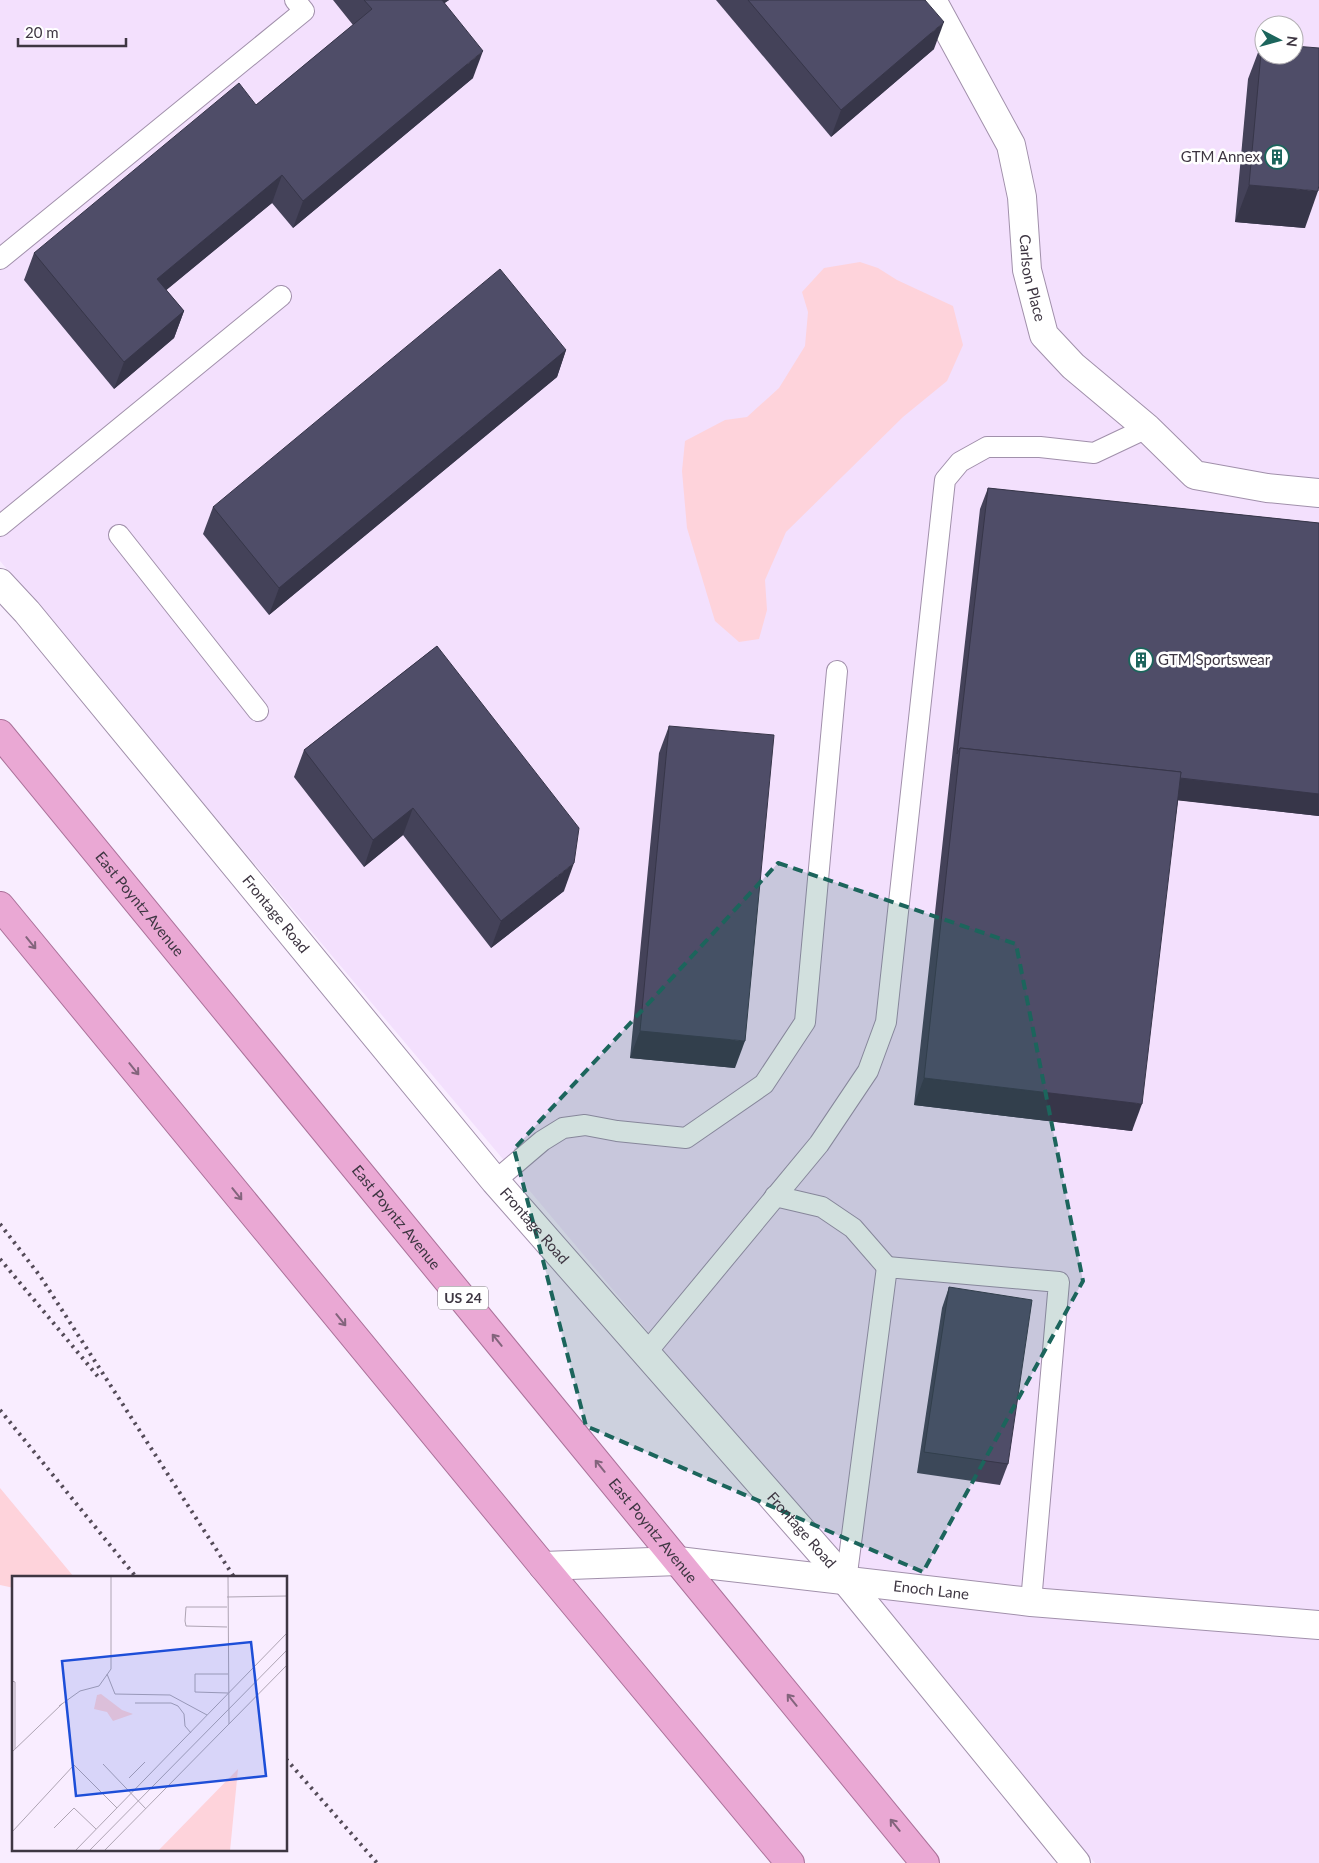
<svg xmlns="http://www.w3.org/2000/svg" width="1319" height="1863" font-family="Lato,sans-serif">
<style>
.built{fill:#f3e0fd;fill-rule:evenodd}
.green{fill:#fed3db}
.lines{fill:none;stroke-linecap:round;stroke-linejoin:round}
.service-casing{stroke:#a190ab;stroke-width:22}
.minor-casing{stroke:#a190ab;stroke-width:30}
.trunk-casing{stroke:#ab729a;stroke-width:30}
.service{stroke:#fff;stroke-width:20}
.minor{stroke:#fff;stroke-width:28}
.trunk{stroke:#eaa8d4;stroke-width:28}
.rail{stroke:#544b58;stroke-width:4;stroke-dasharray:2.5 5;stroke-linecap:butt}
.wall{fill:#444259}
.shaded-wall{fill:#373649}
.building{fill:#4f4d68;stroke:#373649}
.oneway{stroke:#83647c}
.marked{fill:#1c655c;fill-opacity:0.2;stroke:#1c655c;stroke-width:4;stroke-dasharray:10 6;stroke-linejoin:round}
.labels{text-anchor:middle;stroke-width:5;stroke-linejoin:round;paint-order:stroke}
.shield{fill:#fff;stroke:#78727b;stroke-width:1}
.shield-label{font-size:14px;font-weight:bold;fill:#3e3642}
.poi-label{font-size:15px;fill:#3e3642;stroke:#fff;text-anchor:end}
.street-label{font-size:15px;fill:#3e3642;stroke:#fff}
.inset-road{fill:none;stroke:#aea4b3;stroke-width:1}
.view{fill:#1d4ed8;fill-opacity:0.15;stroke:#1d4ed8;stroke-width:2.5}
.inset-edge{fill:none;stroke:#3e3642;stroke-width:2.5}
</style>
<rect width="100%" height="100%" fill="#f9edff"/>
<!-- built -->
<path class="built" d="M0,0H1319V1863H1095L0,561ZM1264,25H1294V55H1264Z"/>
<!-- green -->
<g class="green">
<polygon points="860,262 878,268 897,280 953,306 963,345 947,381 903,417 786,532 765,580 767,610 759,639 739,642 715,621 687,528 682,471 685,441 725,420 747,417 779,388 805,346 808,312 802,292 824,268"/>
<polygon points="0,1488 74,1577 14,1577 14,1588 0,1585"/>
</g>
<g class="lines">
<!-- service casing -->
<g class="service-casing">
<g id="service">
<polyline points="0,259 304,11 295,0"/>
<polyline points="0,526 281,296"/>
<polyline points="119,535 258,711"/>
<polyline points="495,1181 542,1141 563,1128 585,1125 617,1131 686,1138 764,1084 805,1022 837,671"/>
<polyline points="775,1196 822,1207 853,1228 887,1267"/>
<polyline points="646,1353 819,1144 868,1071 886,1022 945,480 960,462 987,447 1040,447 1094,453 1147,428"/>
<polyline points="846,1581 887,1267 1059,1282 1031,1602"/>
</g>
</g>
<!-- minor casing -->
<g class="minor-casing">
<g id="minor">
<path id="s1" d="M932,0L1011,145L1022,197L1027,270L1044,335L1073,366L1147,428L1195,475L1267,488L1319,493"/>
<path id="s2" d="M0,583L27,612L495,1181L846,1581L1076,1863"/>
<path id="s3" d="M543,1566L678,1561L1031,1602L1319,1625"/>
</g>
</g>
<!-- trunk casing -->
<g class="trunk-casing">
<g id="trunk">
<path id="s4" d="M0,734L925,1863"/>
<polyline points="0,906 543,1566 790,1863"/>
</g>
</g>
<!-- service -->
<use href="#service" class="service"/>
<!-- minor -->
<use href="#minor" class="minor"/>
<!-- trunk -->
<use href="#trunk" class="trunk"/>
<!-- rail -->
<g class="rail">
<polyline points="0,1224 40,1276 234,1577"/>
<polyline points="0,1259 100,1379"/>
<polyline points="0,1410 136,1577"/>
<polyline points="286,1759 377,1863"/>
</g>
</g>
<!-- wall -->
<g class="wall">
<polygon points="333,0 449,0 444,3 473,78 293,228 272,203 166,290 184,311 174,338 114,389 24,280 34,253 256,105 353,25"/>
<polygon points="716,0 925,0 934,49 831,137"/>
<polygon points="1262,42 1305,228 1235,222 1248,79"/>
<polygon points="566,350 557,377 269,615 203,534 213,507"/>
<polygon points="988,488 1319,523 1319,816 1178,800 1132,1131 914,1105 950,775 980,509"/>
<polygon points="437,646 564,891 491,948 403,835 364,867 294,777 304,750"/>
<polygon points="669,726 735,1068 630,1058 659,753"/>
<polygon points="949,1287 1008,1464 1000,1485 917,1473 942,1308"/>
</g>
<!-- shaded-wall -->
<g class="shaded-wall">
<polygon points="431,0 449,0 424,18"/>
<polygon points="944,22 934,49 831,137 841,110"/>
<polygon points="483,51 473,78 293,228 303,201"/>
<polygon points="282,175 272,203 147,306 157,279"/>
<polygon points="1249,185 1318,191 1305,228 1235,222"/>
<polygon points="184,311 174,338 114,389 124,362"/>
<polygon points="566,350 557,377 269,615 279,588"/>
<polygon points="959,754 1319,794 1319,816 957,776"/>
<polygon points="413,808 403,835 364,867 373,840"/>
<polygon points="574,863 564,891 491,948 501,921"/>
<polygon points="640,1031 745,1041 735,1068 630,1058"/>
<polygon points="924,1078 1142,1104 1132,1131 914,1105"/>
</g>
<!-- building -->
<g class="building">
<polygon points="364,0 442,0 483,51 303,201 282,175 157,279 184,311 124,362 34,253 239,83 256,105 372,9"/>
<polygon points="748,0 925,0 944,22 841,110"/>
<polygon points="1262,42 1264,42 1264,55 1294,55 1294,46 1319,48 1319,184 1318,191 1249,185"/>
<polygon points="500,269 566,350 279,588 213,507"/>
<polygon points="988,488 1319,523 1319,794 1180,778 1181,772 960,748 957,754"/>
<polygon points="437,646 579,828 574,863 501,921 413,808 373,840 304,750"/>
<polygon points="669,726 774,735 745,1041 640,1031"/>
<polygon points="960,748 1181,772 1142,1104 924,1078"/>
<polygon points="949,1287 1032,1300 1008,1464 924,1452"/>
</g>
<!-- one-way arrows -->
<defs><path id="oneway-shaft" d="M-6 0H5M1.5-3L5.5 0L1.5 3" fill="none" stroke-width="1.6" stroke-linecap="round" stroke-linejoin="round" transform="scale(1.25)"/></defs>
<g class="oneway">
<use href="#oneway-shaft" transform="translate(31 943) rotate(51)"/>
<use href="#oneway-shaft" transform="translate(134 1069) rotate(51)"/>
<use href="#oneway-shaft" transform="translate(237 1194) rotate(51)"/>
<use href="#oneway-shaft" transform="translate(341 1320) rotate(51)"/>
<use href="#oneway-shaft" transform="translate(497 1340) rotate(-129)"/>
<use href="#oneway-shaft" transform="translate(600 1466) rotate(-129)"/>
<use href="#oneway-shaft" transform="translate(792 1700) rotate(-129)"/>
<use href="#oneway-shaft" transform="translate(895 1825) rotate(-129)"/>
</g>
<!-- marked area -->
<path class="marked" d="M778,863L1016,944L1083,1281L923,1572L586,1426L514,1149Z"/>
<!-- icons -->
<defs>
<g id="building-ring" transform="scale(1.25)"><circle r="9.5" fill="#fff" stroke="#1c655c" stroke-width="1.5"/><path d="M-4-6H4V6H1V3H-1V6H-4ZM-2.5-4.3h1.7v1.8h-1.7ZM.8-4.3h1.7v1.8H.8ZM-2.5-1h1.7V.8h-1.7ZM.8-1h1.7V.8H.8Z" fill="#1c655c"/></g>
</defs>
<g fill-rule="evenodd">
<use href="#building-ring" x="1277" y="157"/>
<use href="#building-ring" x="1141" y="660"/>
</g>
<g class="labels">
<!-- shield labels -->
<rect class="shield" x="438" y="1286.5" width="50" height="23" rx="4"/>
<g class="shield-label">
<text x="463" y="1303">US 24</text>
</g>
<!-- poi labels -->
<g class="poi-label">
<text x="1260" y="162">GTM Annex</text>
<text x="1158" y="665" text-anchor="start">GTM Sportswear</text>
</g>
<!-- street labels -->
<g class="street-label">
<text dy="5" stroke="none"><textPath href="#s1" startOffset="300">Carlson Place</textPath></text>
<text dy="5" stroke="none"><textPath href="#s4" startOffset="220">East Poyntz Avenue</textPath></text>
<text dy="5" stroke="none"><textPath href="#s2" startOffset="431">Frontage Road</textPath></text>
<text dy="5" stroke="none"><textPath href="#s4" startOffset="625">East Poyntz Avenue</textPath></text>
<text dy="5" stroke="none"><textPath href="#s2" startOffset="836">Frontage Road</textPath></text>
<text dy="5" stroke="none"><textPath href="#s2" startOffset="1241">Frontage Road</textPath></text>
<text dy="5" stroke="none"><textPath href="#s4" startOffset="1030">East Poyntz Avenue</textPath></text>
<text dy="5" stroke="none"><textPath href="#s3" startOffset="390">Enoch Lane</textPath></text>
</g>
</g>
<!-- overview -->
<g transform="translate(12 1576)">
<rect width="275" height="275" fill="#f9edff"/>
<path d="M89,118L110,134L121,138L101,145L95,136L82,133L85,119ZM226,193L218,275H146Z" fill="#fed3db"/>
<path class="inset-road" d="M1,0H29M216,0L217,148M215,21L275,20M215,31H174L173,45L174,50L215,51M95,98L103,118L158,119L195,139M0,105L3,106V173M216,117L183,116V98H216M123,127H159L166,130L172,138L173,150L179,157M47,130L68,115L87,110L99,93V0M0,176L50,128M91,188L134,233M117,202L133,186M42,252L62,232L84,253M0,256L62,189L105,232M63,275L275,57M77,275L275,74M92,275L275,89"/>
<path class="view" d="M239,66L254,200L64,220L50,85Z"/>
<rect width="275" height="275" class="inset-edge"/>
</g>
<!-- north arrow -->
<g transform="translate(1279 40) rotate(96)"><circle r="24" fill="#ffffff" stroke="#b2afb3"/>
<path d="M0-4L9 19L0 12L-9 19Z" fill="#1c655c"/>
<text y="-8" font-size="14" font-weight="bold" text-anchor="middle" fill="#3e3642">N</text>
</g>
<!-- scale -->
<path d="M18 38v8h108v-8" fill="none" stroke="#3e3642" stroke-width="2.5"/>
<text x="25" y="38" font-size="15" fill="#3e3642" stroke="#ffffff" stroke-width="4" paint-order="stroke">20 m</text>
</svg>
